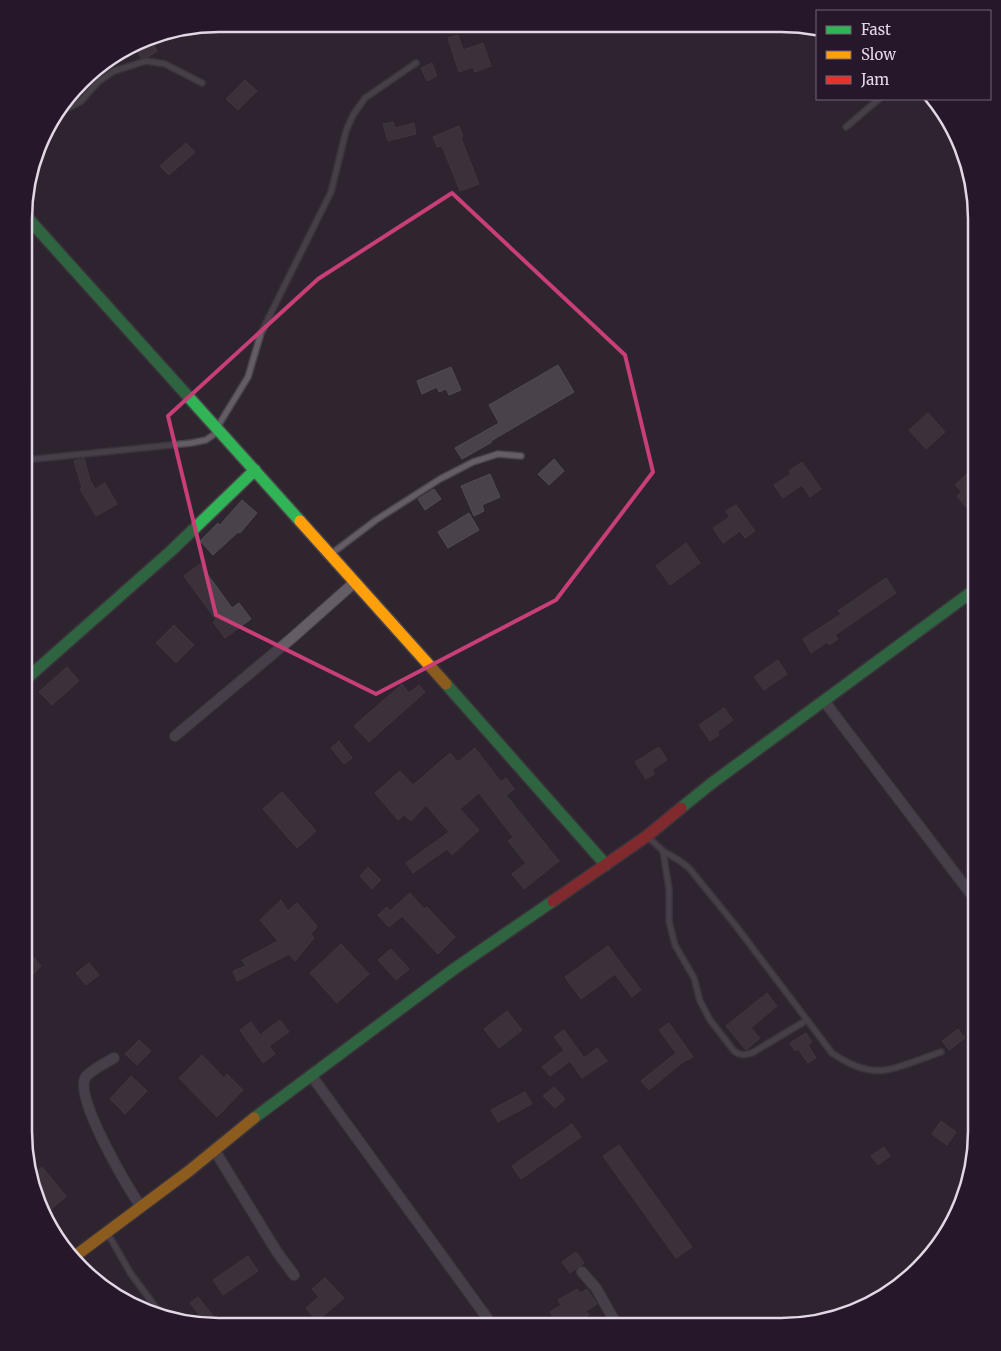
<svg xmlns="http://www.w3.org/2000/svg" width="1001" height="1351" font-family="Merriweather,serif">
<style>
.building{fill:#4a424b;stroke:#534a54}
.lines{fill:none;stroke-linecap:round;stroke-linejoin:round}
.lane-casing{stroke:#4b434c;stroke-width:8}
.street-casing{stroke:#4b434c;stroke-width:12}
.fast-casing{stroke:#4b434c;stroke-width:14}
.slow-casing{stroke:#4b434c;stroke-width:14}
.jam-casing{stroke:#4b434c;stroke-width:14}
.lane{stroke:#655d66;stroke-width:5}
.street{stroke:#655d66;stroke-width:10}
.fast{stroke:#30b455;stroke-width:11}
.slow{stroke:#ff9f0a;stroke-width:11}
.jam{stroke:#e5322d;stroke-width:11}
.marked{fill:none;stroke:#c83e76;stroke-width:4;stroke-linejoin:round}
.rim{fill:none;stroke:#e2d7e4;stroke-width:2.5}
</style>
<rect width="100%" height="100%" fill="#2e252f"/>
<!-- building -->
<g class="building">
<polygon points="458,35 463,50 483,43 491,66 475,72 473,67 459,72 448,38"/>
<polygon points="150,38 157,51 148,57 141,58 135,47"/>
<polygon points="432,63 437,76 427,81 421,68"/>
<polygon points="245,80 257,91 238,110 226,99"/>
<polygon points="393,122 395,128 414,123 416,134 388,141 383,124"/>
<polygon points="459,126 463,136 461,138 479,184 460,191 442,146 437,147 433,137"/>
<polygon points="186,143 195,152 169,175 160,166"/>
<polygon points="558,365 574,392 491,441 492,442 462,459 455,448 499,423 489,405"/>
<polygon points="451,367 461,390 449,395 446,389 439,392 437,387 422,394 417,381"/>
<polygon points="928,413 945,432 926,449 909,430"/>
<polygon points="84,458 90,480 95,489 105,483 117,504 96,516 80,489 82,488 74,461"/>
<polygon points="554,459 564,471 549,485 538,474"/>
<polygon points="802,462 821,489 810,497 802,485 783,498 774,485 791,474 789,471"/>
<polygon points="977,465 977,509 972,514 957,496 962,492 955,485"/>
<polygon points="490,474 500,497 482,505 484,511 474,516 461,486"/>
<polygon points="434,489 441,499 425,510 418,499"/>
<polygon points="242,500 257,513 240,533 238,532 213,555 200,541 218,523 220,525"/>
<polygon points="736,505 755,531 745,538 740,531 723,543 713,528 730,517 726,511"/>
<polygon points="469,513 479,530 448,548 438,532"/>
<polygon points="686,543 700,563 670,585 656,566"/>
<polygon points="200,564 232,608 239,603 251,619 225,638 213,622 216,620 184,576"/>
<polygon points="886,578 896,593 835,635 838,639 829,645 827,642 811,653 803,639 841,614 838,611"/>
<polygon points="174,625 194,645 176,663 156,643"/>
<polygon points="778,660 787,674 764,690 754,677"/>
<polygon points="67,667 79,681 52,705 39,692"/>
<polygon points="402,684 409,693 419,685 425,692 369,742 354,726"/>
<polygon points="724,708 733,720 717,732 719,735 710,741 699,725"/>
<polygon points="339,741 352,758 344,764 331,748"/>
<polygon points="659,747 667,760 652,770 655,774 646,779 635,762"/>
<polygon points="475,748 501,782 506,778 514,789 506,795 559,861 524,889 512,874 526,863 508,841 513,837 479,793 460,809 479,830 452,855 447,849 413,873 406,863 449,832 426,805 411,821 404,815 398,820 375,793 400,771 413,785 450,753 458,762"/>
<polygon points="282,792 316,831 297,848 263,809"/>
<polygon points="368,867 381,880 372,889 360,876"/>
<polygon points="410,893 424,909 427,907 455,937 438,954 402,916 389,927 378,915 387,907 390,911"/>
<polygon points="281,900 288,911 297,903 317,926 311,934 314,938 295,961 289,954 250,974 250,975 237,981 233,971 246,966 242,960 278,941 260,920"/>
<polygon points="341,944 369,974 337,1003 310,973"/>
<polygon points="24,946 41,966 24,984"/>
<polygon points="608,946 641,990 632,997 615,974 581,999 565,977"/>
<polygon points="391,949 409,969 396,980 378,960"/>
<polygon points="89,963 99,975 86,985 76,973"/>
<polygon points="767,993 777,1006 751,1028 760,1038 746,1050 726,1026"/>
<polygon points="507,1011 522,1030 499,1048 484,1029"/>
<polygon points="280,1020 289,1032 269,1046 275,1054 263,1063 240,1030 251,1022 260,1035"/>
<polygon points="669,1023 693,1057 683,1062 649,1090 641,1081 676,1053 659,1030"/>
<polygon points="958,1029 965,1038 949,1050 942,1041"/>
<polygon points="564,1030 584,1058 597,1048 607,1061 582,1078 570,1061 550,1076 542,1067 564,1050 554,1037"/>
<polygon points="806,1033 812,1042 808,1045 816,1058 808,1063 798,1049 795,1051 790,1043"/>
<polygon points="139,1040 151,1051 137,1065 125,1054"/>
<polygon points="202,1055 224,1078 227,1074 243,1090 217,1117 179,1078"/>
<polygon points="131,1076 147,1091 125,1114 110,1099"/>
<polygon points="554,1087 565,1099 555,1108 543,1096"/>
<polygon points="525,1092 532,1104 498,1122 491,1110"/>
<polygon points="941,1121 956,1132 947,1145 932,1134"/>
<polygon points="572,1124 581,1137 521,1179 512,1166"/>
<polygon points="619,1145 692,1247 676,1258 603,1156"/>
<polygon points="884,1147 890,1156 878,1165 871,1156"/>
<polygon points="42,1167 66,1196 44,1216 34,1174"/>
<polygon points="576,1252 584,1263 570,1273 562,1262"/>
<polygon points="248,1256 258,1271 223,1295 213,1280"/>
<polygon points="325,1278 344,1298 317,1321 306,1308 319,1297 312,1289"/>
<polygon points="577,1289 580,1293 587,1289 597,1304 586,1311 589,1315 576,1323 573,1318 558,1327 550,1312 561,1305 558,1300"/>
<polygon points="198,1297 221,1326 208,1326 190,1303"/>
</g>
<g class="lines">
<!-- lane casing -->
<g class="lane-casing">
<g id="lane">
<polyline points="57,113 80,102 98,82 114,71 146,61 165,64 202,83"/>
<polyline points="846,127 879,99"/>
<polyline points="218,426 248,377 261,333 331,192 346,131 353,115 365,98 416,63"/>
<polyline points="25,460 191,443 206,440 219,431"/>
<polyline points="331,554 376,520 440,479 473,462 498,454 521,456"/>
<path d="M648,837L663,851L680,861L689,868L736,926L832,1053C846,1063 867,1073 885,1070C901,1068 925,1057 941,1052"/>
<path d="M663,851L669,889V921L675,945L694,978L700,1001L710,1020L734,1051C740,1056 745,1055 752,1053L807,1020"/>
<polyline points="108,1234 131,1274 160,1313"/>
</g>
</g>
<!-- street casing -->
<g class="street-casing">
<g id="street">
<polyline points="824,701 977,902"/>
<polyline points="175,736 292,638 355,582"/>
<path d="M114,1058C107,1062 89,1071 85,1078C75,1099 127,1186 141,1207"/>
<polyline points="311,1075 493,1326"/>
<polyline points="215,1151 277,1252 294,1275"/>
<polyline points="582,1272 596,1288 618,1327"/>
</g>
</g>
<!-- fast casing -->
<g class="fast-casing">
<g id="fast">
<polyline points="25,215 300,521"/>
<polyline points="25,680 171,551 255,470"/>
<polyline points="446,684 606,865"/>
<polyline points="681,808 712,783 977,588"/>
<polyline points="254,1118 454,969 553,901"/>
</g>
</g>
<!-- slow casing -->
<g class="slow-casing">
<g id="slow">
<polyline points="300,521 446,684"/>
<polyline points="71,1259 189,1171 254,1118"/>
</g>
</g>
<!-- jam casing -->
<g class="jam-casing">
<polyline id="jam" points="553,901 647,836 681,808"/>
</g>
<!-- lane -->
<use href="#lane" class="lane"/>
<!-- street -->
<use href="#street" class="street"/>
<!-- fast -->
<use href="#fast" class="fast"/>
<!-- slow -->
<use href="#slow" class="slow"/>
<!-- jam -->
<use href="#jam" class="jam"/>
</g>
<!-- marked area -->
<path d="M0 0H1001V1351H0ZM452,193L625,355L653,472L556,600L376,694L216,615L168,416L318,279Z" fill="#2e252f" fill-opacity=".55" fill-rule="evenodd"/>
<path class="marked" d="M452,193L625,355L653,472L556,600L376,694L216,615L168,416L318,279Z"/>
<!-- crop -->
<path d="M0 0H1001V1351H0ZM219 32H781A187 187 0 0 1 968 219V1131A187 187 0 0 1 781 1318H219A187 187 0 0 1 32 1131V219A187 187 0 0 1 219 32Z" fill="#27172a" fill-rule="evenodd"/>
<path class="rim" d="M219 32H781A187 187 0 0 1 968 219V1131A187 187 0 0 1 781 1318H219A187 187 0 0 1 32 1131V219A187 187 0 0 1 219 32Z"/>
<!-- legend -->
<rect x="816" y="10" width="175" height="90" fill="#27172a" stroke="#726474"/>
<rect x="826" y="26" width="25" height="8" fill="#30b455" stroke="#726474"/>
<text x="861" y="35" font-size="15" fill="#e2d7e4">Fast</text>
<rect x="826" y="51" width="25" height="8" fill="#ff9f0a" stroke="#726474"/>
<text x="861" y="60" font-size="15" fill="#e2d7e4">Slow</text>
<rect x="826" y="76" width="25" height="8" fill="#e5322d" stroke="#726474"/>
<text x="861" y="85" font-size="15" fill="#e2d7e4">Jam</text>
</svg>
